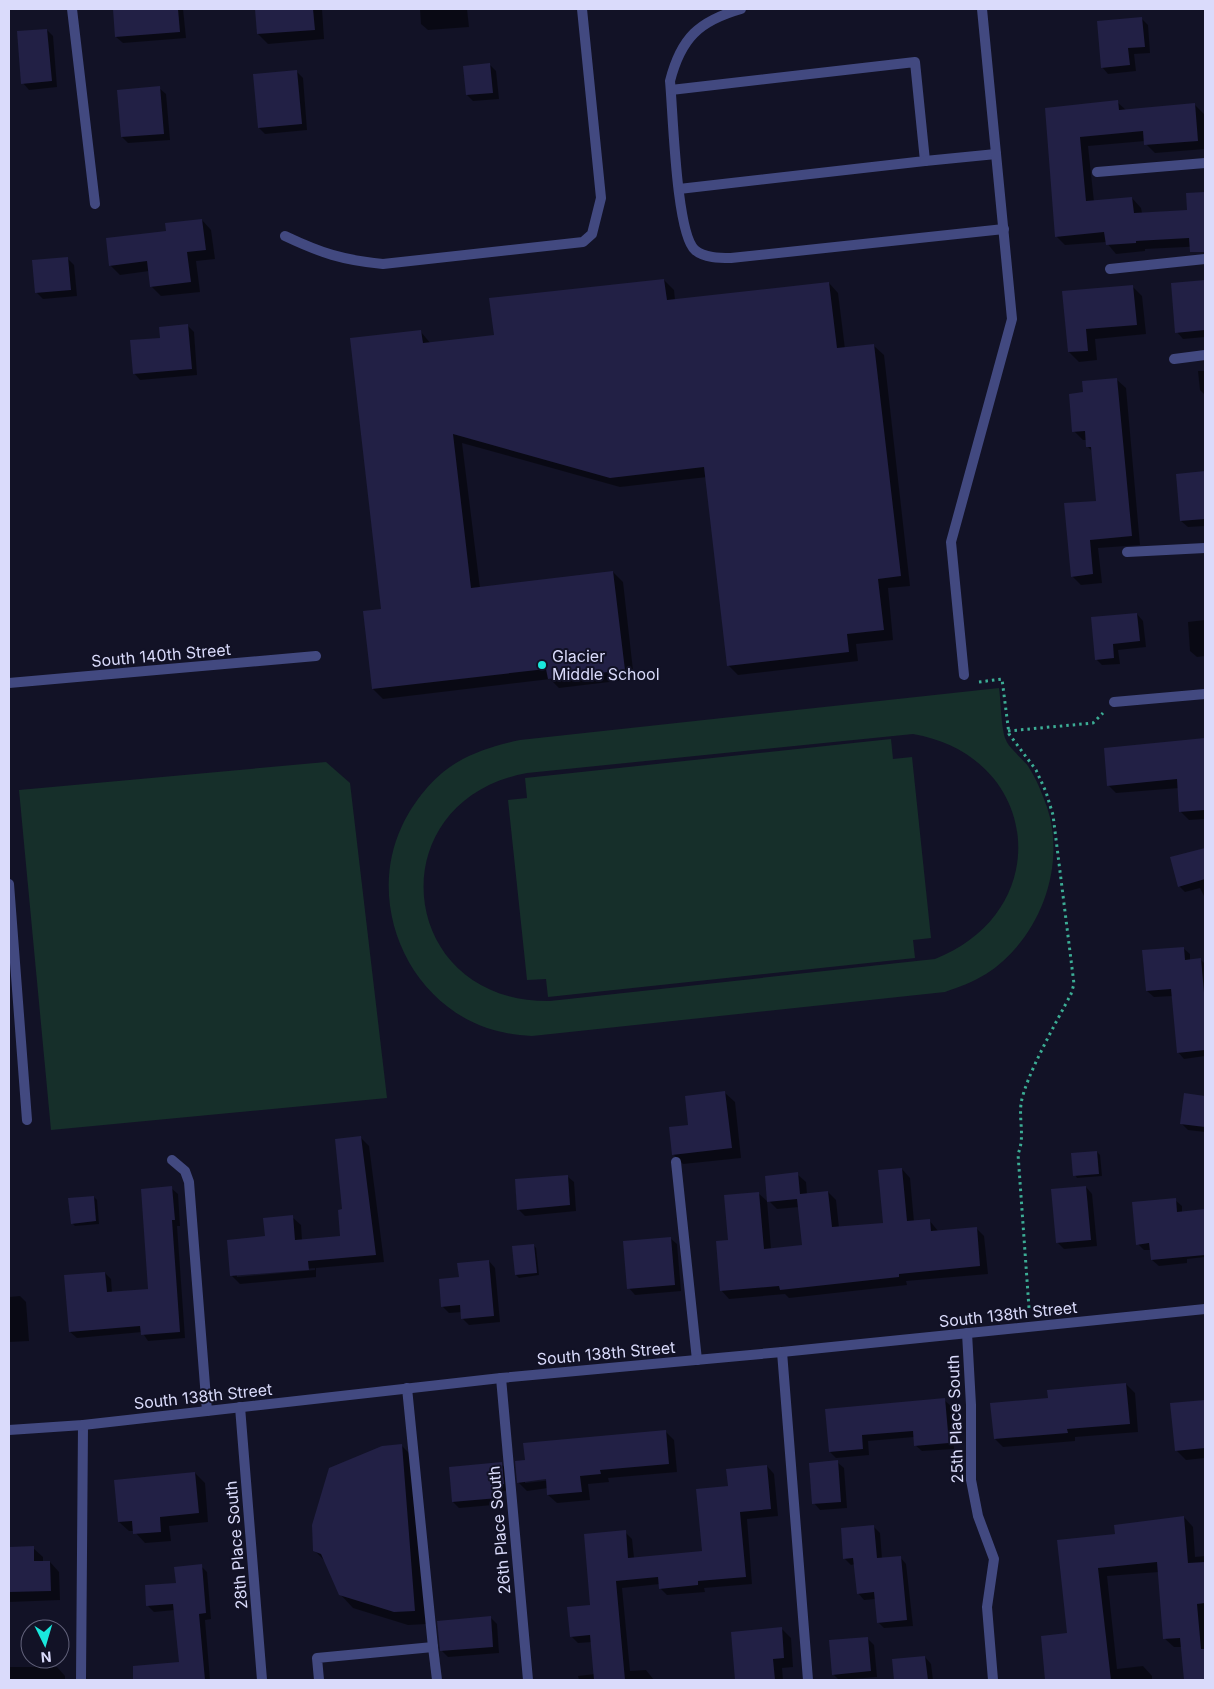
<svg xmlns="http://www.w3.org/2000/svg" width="1214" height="1689" font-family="Inter,sans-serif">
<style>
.pitch{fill:#162f2a;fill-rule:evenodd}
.shadow{fill:#0007;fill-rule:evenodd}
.building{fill:#222045}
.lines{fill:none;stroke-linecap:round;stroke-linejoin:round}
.path{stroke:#3cad95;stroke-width:3;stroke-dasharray:2.5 4;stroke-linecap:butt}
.service{stroke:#424980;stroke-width:10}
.minor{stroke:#424980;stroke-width:10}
.poi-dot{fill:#1ae8dd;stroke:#121226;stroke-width:2}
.labels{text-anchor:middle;stroke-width:4;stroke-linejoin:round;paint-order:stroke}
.street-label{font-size:16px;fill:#dadbfb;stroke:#121226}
.poi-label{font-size:16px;fill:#dadbfb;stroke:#121226;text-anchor:start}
</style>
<rect width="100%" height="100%" fill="#121226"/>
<!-- pitch -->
<g class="pitch">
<path d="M999,688C1001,700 1001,730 1006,740C1008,747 1023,759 1028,766C1036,778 1042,793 1047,807C1067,867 1039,940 986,974C973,982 959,987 945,992L532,1036C516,1035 502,1033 487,1028C406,1000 366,902 402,826C414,801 433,777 456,763C476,751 497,745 520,740ZM913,734C1041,756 1057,911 935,959L550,1001C396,1003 376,801 527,773Z"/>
<polygon points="891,739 893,759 912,757 931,938 913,940 915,958 548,997 546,979 527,980 508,800 527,798 525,778"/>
<polygon points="326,762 350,783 387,1098 51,1130 19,790"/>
</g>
<!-- shadow -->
<g class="shadow">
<polygon points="114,9 183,9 186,38 123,43 116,37"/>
<polygon points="256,9 322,9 324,39 268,44 258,34"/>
<polygon points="420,9 467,9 469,27 428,30 421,24"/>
<polygon points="1141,18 1148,25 1150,53 1134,54 1136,71 1108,74 1102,67"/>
<polygon points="47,30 53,36 57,87 29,90 23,83"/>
<polygon points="490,65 496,71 499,99 473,101 467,95"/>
<polygon points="296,71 303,78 307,130 265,134 259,128"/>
<polygon points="159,88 166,94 170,140 128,143 122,137"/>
<polygon points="1117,102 1126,110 1195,105 1204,114 1205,149 1155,153 1146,144 1145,141 1088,146 1094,202 1132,198 1141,208 1142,213 1188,211 1187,194 1205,193 1205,246 1145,249 1145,251 1116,254 1106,242 1065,245 1056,236 1046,109"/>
<polygon points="202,220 211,230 215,259 196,261 200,292 161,296 151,286 149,271 120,275 110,265 168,232"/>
<polygon points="67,258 74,265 77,296 43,299 36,292"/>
<polygon points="664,280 674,290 675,300 829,283 838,293 845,349 874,346 884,355 910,586 888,588 893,640 856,644 858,661 738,675 728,665 707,477 620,487 462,443 480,588 613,572 623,582 634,679 559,688 550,679 383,699 373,689 421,332 431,344 495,336"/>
<polygon points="1205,281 1205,337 1183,339 1177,332 1172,284"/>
<polygon points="1132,286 1142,296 1146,334 1095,339 1097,360 1079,362 1069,352 1063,292"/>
<polygon points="187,325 194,332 197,375 140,380 134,373"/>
<polygon points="1198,371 1205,371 1205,395 1200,390"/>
<polygon points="1116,379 1126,388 1140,545 1098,548 1102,583 1081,585 1072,576 1097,502 1093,452 1087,446 1087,440 1083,440 1074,431 1084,394"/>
<polygon points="1205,472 1205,526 1188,527 1181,521 1177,475"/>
<polygon points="1137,614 1143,621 1146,647 1118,650 1120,664 1102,665 1096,659"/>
<polygon points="1205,620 1205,656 1197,657 1190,651 1188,622"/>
<polygon points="1205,740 1205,819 1189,820 1181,812 1179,788 1116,793 1108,785 1105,749"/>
<polygon points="1205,849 1205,898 1200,888 1185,892 1179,886 1171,858"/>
<polygon points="1183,948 1190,954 1190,961 1201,960 1205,964 1205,1056 1184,1059 1178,1052 1173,996 1154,997 1147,991"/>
<polygon points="725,1093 735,1102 741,1158 683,1164 673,1154 689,1126"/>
<polygon points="1185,1095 1205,1097 1205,1132 1188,1130 1182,1124"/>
<path d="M361,1138L369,1146L384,1262L316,1268V1277L240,1284L232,1276L266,1237L292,1217L301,1225L302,1240L342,1237L343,1210ZM315,1268V1270L237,1277V1275Z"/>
<polygon points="1097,1152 1100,1155 1102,1176 1077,1178 1075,1175"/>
<polygon points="902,1169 910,1178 914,1222 929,1220 938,1231 976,1228 984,1236 988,1274 906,1281 907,1285 789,1298 785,1294 729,1299 721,1290 730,1241 758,1193 767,1201 771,1249 803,1246 799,1207 777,1209 769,1201 797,1174 806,1182 807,1194 828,1192 836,1200 839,1228 884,1224"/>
<polygon points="567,1176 574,1182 576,1211 525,1216 518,1209"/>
<polygon points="1086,1187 1092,1194 1097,1246 1064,1249 1057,1242"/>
<polygon points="171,1188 178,1194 180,1226 177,1226 185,1338 148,1341 142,1332 77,1338 70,1332 105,1273 111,1279 112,1293 150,1290"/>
<polygon points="94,1197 97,1200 99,1224 75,1226 72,1223"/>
<polygon points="1175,1200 1182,1206 1182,1212 1205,1210 1205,1257 1187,1259 1187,1263 1159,1266 1152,1260 1151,1250 1144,1250 1138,1244"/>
<polygon points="670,1238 677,1244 681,1291 635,1295 629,1288"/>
<polygon points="533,1245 536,1248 539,1275 519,1278 516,1275"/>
<polygon points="489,1261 495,1268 500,1322 469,1325 462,1318 462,1312 449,1313 443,1307 460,1278"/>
<polygon points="20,1296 26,1302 29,1341 9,1342 9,1297"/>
<polygon points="1126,1384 1135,1393 1138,1432 1075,1437 1075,1441 1003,1447 995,1439"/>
<polygon points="944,1400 951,1406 954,1449 922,1451 915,1445 914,1437 868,1441 869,1455 836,1458 830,1452 826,1410"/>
<polygon points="1205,1402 1205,1458 1186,1460 1176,1450 1172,1405"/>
<path d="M665,1431L674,1440L677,1472L608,1478L609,1482L588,1484L590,1500L557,1503L548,1495V1488L527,1491L518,1482ZM552,1478V1480L525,1483V1480Z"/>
<polygon points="402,1446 415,1459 427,1624 408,1625 353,1608 340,1594 326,1562 315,1551"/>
<polygon points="837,1462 844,1468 847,1508 820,1510 814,1503"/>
<polygon points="501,1464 508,1470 509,1490 503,1491 504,1504 459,1508 453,1502"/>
<polygon points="767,1466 774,1474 778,1516 747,1519 752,1584 704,1588 705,1592 667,1595 660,1588 660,1584 622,1588 630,1671 646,1670 654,1680 579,1680 578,1676 595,1674 592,1642 578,1643 571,1636 592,1606 625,1532 632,1539 634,1558 703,1552 729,1488"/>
<polygon points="195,1473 205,1483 208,1522 169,1526 171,1541 145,1543 134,1531 129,1531 119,1522"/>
<polygon points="1184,1517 1193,1527 1195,1557 1205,1556 1205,1680 1185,1680 1182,1647 1174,1647 1164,1638 1159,1572 1107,1576 1117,1669 1143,1666 1152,1676 1152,1680 1047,1680 1043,1637 1068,1634 1058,1542 1117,1535"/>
<polygon points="873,1526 880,1533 882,1559 900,1557 906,1564 913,1626 884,1628 878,1622 876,1599 864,1600 858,1593 855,1564 851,1565 844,1558"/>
<polygon points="33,1548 43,1557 43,1562 50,1562 59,1572 60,1600 9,1602 9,1549"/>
<polygon points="201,1566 207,1572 211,1619 205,1620 210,1680 161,1680 160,1665 180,1663 175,1610 154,1612 148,1606"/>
<polygon points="490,1617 497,1624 499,1653 448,1657 442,1651"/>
<polygon points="781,1628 791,1638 793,1667 782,1668 783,1680 736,1680 732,1633"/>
<polygon points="867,1638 874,1645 877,1677 839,1680 833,1674"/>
<polygon points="925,1657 931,1664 933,1680 896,1680 894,1660"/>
<polygon points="9,1667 57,1667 65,1676 65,1680 9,1680"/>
</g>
<!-- building -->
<g class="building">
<polygon points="113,9 178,9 180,32 115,37"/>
<polygon points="255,9 313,9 315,30 257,34"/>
<polygon points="1142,17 1145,47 1128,48 1130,65 1101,68 1097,21"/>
<polygon points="47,29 52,81 21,84 17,31"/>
<polygon points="490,63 493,93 466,95 463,66"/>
<polygon points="297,70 302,124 258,128 253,74"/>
<polygon points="160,86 164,134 121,137 117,90"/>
<polygon points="1118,100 1119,110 1195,103 1198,141 1144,145 1143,131 1080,137 1086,201 1132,197 1134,213 1187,210 1186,193 1205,192 1205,252 1190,252 1189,238 1136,241 1136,243 1106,245 1104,232 1055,237 1045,108"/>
<polygon points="202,219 206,250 187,252 191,282 150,287 147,261 109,266 106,238 166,231 165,223"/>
<polygon points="68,257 71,290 35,293 32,260"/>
<polygon points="664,279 667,300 829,282 837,348 874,344 901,576 878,579 884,630 847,634 849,652 727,666 704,467 610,478 453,434 471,588 613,571 625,670 548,679 546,669 372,689 363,611 381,609 350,338 421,330 423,343 494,335 489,298"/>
<polygon points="1205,280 1205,330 1175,333 1171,283"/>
<polygon points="1133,285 1137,325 1086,329 1088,351 1068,352 1062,291"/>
<polygon points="188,324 192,369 133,374 130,340 160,338 159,327"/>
<polygon points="1117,378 1132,536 1090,540 1093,574 1071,577 1064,503 1096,501 1091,447 1086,447 1085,431 1072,432 1069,394 1083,392 1082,381"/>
<polygon points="1205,471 1205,519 1180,521 1176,474"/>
<polygon points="1137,613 1140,641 1113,644 1114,658 1095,660 1091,617"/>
<polygon points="1205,738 1205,810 1179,812 1177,779 1107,786 1104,748"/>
<polygon points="1205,848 1205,879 1178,887 1170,857"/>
<polygon points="1184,947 1185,960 1201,958 1205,1004 1205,1050 1177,1053 1171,989 1146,991 1142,950"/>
<polygon points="725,1091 732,1148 672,1155 669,1127 688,1125 685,1096"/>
<polygon points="1184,1093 1205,1096 1205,1127 1180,1124"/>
<polygon points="361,1136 376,1255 308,1261 309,1270 230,1276 227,1240 265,1236 263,1218 293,1215 295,1240 340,1236 338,1210 342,1209 335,1139"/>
<polygon points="1097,1151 1099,1174 1073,1176 1071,1153"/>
<polygon points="902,1168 907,1221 930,1219 931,1231 977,1227 980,1266 899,1274 899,1277 780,1290 779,1286 720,1291 716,1241 728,1240 724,1195 759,1192 764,1249 802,1245 797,1199 767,1202 765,1176 798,1172 800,1194 828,1191 832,1227 883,1223 878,1170"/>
<polygon points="568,1175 570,1205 517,1210 515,1179"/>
<polygon points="172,1186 175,1220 172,1220 180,1332 141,1335 140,1326 69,1332 64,1275 105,1272 107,1292 148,1289 141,1189"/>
<polygon points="1086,1186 1091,1240 1056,1243 1051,1189"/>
<polygon points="94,1196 96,1221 71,1224 68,1198"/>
<polygon points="1176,1198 1177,1212 1205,1209 1205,1255 1151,1260 1149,1243 1136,1245 1132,1202"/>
<polygon points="671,1237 675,1285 627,1289 623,1241"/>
<polygon points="534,1244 537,1273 515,1275 512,1246"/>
<polygon points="489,1260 494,1316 461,1319 460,1305 441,1307 439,1279 459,1277 457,1263"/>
<polygon points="1126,1383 1130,1424 1067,1429 1068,1433 994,1439 990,1403 1048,1398 1047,1390"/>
<polygon points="945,1398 949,1443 914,1446 913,1431 862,1435 863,1449 829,1452 825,1409"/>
<polygon points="1205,1400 1205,1448 1175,1451 1170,1403"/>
<polygon points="666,1430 669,1464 600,1470 601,1474 580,1476 582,1492 547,1495 546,1479 517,1483 515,1461 525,1460 523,1443"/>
<polygon points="402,1444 415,1611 394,1612 339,1595 321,1554 313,1551 312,1525 329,1468 382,1446"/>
<polygon points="838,1460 841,1502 812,1504 809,1463"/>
<polygon points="502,1462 504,1484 497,1485 498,1498 452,1502 449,1467"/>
<polygon points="767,1465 771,1509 740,1512 746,1577 698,1581 698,1585 659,1589 658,1577 616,1581 625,1680 594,1680 590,1635 570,1637 567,1607 590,1605 584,1534 626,1530 628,1558 702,1551 696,1489 728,1486 726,1469"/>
<polygon points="195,1472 199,1513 160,1517 161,1532 133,1534 132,1521 118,1522 114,1480"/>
<polygon points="1184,1516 1188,1563 1205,1562 1205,1603 1197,1604 1201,1649 1205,1649 1205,1680 1184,1680 1180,1638 1163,1639 1157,1562 1098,1568 1111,1680 1045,1680 1041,1636 1067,1633 1057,1540 1115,1534 1114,1525"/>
<polygon points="874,1525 877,1558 901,1556 907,1620 877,1623 874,1592 857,1594 853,1558 843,1559 841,1528"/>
<polygon points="34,1546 34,1561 50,1561 51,1591 9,1592 9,1547"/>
<polygon points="202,1564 206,1613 199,1614 205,1680 133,1680 133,1666 179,1662 173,1604 146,1606 145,1585 176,1583 174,1567"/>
<polygon points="491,1616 493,1647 440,1651 437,1621"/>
<polygon points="782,1627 784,1658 773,1659 775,1680 735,1680 731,1632"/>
<polygon points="868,1637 871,1671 832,1675 829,1640"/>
<polygon points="925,1656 928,1680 894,1680 892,1659"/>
</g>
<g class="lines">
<!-- path -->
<g class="path">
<path d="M979,682L1002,679L1009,734L1036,770L1046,792L1053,815L1074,984L1071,994C1057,1021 1025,1077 1021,1104C1019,1122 1025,1137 1018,1154L1029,1308"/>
<polyline points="1008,731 1093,723 1103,713"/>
</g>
<!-- service -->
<g class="service">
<polyline points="72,9 95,204"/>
<path d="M741,9C699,21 681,38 670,81C673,111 676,234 695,250C704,258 720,258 731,258L1004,229"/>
<polyline points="671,90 915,62 925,161 679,189"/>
<polyline points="925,161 996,154"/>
<polyline points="1097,172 1205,163"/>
<path d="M285,236C321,253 342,260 383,264L583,242L592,234L601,198L582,9"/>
<polyline points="1110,269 1205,259"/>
<polyline points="1174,359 1205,355"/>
<polyline points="964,675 951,542 1012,319 982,9"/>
<polyline points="172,1160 185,1171 189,1182 207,1411"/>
<polyline points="676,1162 697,1360"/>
<polyline points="782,1352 808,1680"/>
<polyline points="433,1647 437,1680"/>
<polyline points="81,1680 83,1425"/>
<polyline points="319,1680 317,1658 433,1647 407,1388"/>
</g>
<!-- minor -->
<g class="minor">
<polyline points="1127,552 1205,548"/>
<polyline points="9,683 316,656"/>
<polyline points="1114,702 1205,694"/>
<polyline points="9,884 27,1120"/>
<polyline points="967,1333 971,1405 971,1480 978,1516 994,1559 987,1607 993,1680"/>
<polyline points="501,1378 528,1680"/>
<polyline points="240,1407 262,1680"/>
<polyline points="9,1430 83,1425 501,1378 782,1352 1205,1309"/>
</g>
</g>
<!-- markers -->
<circle class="poi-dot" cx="542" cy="665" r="5"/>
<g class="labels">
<!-- street labels -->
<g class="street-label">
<text transform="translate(161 655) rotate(-5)" y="6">South 140th Street</text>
<text transform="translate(1008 1314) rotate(-6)" y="6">South 138th Street</text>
<text transform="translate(606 1353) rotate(-5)" y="6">South 138th Street</text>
<text transform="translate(203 1396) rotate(-6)" y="6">South 138th Street</text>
<text transform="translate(955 1419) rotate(-92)" y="6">25th Place South</text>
<text transform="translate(499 1530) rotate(-95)" y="6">26th Place South</text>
<text transform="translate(236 1545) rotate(-95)" y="6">28th Place South</text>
</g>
<!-- poi labels -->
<g class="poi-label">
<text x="552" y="662">Glacier<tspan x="552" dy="18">Middle School</tspan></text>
</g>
</g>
<!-- border -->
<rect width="1214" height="1689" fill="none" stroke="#dadbfb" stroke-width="20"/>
<!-- north arrow -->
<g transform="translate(45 1644) rotate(175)"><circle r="24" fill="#121226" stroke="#62627b"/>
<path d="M0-4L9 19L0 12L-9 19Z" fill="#1ae8dd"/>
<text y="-8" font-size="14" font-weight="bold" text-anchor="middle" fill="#dadbfb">N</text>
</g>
</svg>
